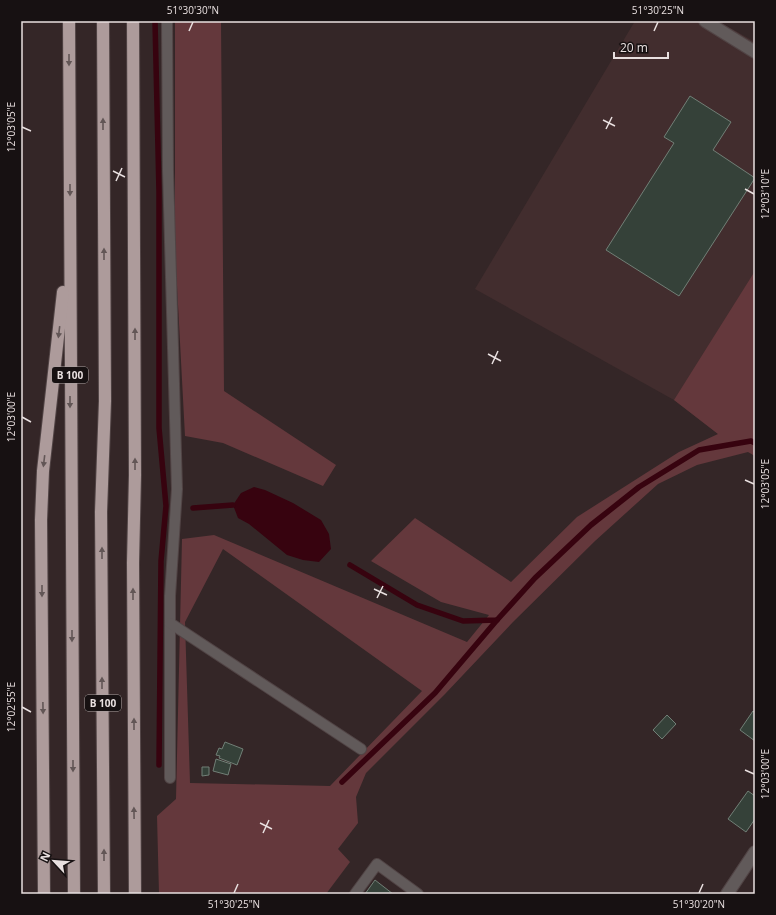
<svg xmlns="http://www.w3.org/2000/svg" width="776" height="915" font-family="'Open Sans',sans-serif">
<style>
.built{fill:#422d2e}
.green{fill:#64383c;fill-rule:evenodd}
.water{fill:#37030f}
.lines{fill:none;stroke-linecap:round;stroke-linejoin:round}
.stream{stroke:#37030f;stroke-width:5.5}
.building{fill:#354139;stroke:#717f76}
.lane-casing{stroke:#514445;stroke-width:12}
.street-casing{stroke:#514445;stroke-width:14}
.highway-casing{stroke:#514445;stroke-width:14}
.lane{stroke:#615a5a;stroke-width:10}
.street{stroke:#615a5a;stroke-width:12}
.highway{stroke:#ad9b9b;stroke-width:12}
.oneway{fill:#625656}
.ticks{fill:none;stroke:#e9e0e0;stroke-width:1.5}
.labels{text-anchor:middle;stroke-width:4;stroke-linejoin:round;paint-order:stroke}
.shield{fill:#171112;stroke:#aaa2a2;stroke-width:1}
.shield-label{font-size:10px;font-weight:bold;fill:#e9e0e0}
.neatline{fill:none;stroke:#e9e0e0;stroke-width:1.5}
.ticks-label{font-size:10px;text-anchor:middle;fill:#e9e0e0}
</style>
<rect width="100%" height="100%" fill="#342627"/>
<!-- built -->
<polygon class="built" points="635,21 718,21 755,42 755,456 718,434 674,400 475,289"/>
<!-- green -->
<g class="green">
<polygon points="175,21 221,21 224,391 336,465 323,486 223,443 185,436 175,248"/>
<path d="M755,271V456L748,452L697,465L658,484L595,541L513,622L445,694L366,773L356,797L358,823L338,849L350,862L326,894H159L157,816L176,799L182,539L214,535L467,642L489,615L441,602L371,561L415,518L511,582L577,517L679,452L718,434L674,400ZM223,549L422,691L330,786L190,783L185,622Z"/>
</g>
<!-- water -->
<polygon class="water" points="254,487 265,490 293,503 321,520 329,534 331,549 319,562 303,560 287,555 249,524 238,518 233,505 241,493"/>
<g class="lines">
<!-- stream -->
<g class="stream">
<polyline points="155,21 159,192 159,428 166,506 161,561 159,765"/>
<polyline points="193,508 233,505"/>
<polyline points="350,565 417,605 463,621 497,620 535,578 591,525 639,487 699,450 751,441 755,443"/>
<polyline points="342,782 435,693 497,620"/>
</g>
</g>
<!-- building -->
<g class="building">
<polygon points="690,96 731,122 713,150 755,178 679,296 606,250 674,143 664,137"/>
<polygon points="753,711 755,713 755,741 740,730"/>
<polygon points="667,715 676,724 662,739 653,730"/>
<polygon points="225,742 243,749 237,765 219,758 220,756 216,755 219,748 222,749"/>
<polygon points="216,759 231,764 228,775 213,771"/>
<polygon points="202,767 209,767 209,775 202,776"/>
<polygon points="748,791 755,796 755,819 746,832 728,819"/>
<polygon points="375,880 393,894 365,894"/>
</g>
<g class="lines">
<!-- lane casing -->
<g class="lane-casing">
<g id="lane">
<polyline points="167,21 168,171 177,489 170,596 170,778"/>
<polyline points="170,623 361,749"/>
<polyline points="355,894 377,864 418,894"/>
</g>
</g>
<!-- street casing -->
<g class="street-casing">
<g id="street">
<polyline points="705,21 755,52"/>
<polyline points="727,894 755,852"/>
</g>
</g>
<!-- highway casing -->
<g class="highway-casing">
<g id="highway">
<polyline points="69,21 74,894"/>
<polyline points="103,21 105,401 101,512 104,894"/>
<polyline points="133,21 135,475 133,563 135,894"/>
<polyline points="44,894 41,520 43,471 63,292"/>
</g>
</g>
<!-- lane -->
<use href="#lane" class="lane"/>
<!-- street -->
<use href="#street" class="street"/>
<!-- highway -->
<use href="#highway" class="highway"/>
</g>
<!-- one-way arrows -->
<defs><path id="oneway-solid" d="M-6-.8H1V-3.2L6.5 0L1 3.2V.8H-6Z"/></defs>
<g class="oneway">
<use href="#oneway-solid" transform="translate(69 60) rotate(90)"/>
<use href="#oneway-solid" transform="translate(103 124) rotate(-90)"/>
<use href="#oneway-solid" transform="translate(70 190) rotate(90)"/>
<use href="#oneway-solid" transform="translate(104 254) rotate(-90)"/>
<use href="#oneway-solid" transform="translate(59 332) rotate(97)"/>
<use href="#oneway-solid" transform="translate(135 334) rotate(-90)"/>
<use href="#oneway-solid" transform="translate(70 402) rotate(90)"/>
<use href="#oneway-solid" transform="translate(44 461) rotate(97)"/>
<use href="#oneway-solid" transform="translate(135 464) rotate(-90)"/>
<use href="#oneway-solid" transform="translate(102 553) rotate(-90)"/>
<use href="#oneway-solid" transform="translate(42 591) rotate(90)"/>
<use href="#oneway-solid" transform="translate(133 594) rotate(-90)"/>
<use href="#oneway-solid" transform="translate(72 636) rotate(90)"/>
<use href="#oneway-solid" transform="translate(102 683) rotate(-90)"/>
<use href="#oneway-solid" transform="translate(43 708) rotate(89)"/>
<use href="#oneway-solid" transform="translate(134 724) rotate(-90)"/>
<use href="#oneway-solid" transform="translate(73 766) rotate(90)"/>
<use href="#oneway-solid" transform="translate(134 813) rotate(-91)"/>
<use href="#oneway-solid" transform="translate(104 855) rotate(-90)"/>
</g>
<!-- ticks -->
<path class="ticks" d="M189,31L193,22M654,31L658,22M603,120L615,126M22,127L31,131M606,129L612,117M113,171L125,177M116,181L122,168M745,189L754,194M488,354L501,361M492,364L498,351M22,417L31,422M745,480L754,484M374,589L387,595M377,598L383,586M22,707L31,712M745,770L754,774M260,823L272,829M263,833L269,820M234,893L238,884M699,893L703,884"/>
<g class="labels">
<!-- shield labels -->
<g class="shield">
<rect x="52" y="367" width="36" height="16" rx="3"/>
<rect x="85" y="695" width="36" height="16" rx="3"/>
</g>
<g class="shield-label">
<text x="70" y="379">B 100</text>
<text x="103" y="707">B 100</text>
</g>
</g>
<!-- border -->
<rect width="776" height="915" fill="none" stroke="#171112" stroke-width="44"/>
<!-- north arrow -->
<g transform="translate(54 861) rotate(296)" stroke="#171112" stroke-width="3" paint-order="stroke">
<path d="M0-3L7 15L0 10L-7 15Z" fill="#e9e0e0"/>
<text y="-6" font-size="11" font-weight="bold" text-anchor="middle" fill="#e9e0e0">N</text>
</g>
<!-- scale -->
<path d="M614 52v6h54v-6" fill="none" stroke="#e9e0e0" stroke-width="2"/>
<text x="620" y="52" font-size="12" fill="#e9e0e0" stroke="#171112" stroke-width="3" paint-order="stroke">20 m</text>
<rect x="22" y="22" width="732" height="871" class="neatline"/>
<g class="ticks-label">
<text x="193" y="14">51°30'30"N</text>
<text x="658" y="14">51°30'25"N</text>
<text transform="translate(11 127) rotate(-90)" y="4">12°03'05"E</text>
<text transform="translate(765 194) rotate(-90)" y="4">12°03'10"E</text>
<text transform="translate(11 417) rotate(-90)" y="4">12°03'00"E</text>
<text transform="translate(765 484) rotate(-90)" y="4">12°03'05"E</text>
<text transform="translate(11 707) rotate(-90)" y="4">12°02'55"E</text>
<text transform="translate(765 774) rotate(-90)" y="4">12°03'00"E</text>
<text x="234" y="908">51°30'25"N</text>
<text x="699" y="908">51°30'20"N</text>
</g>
</svg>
